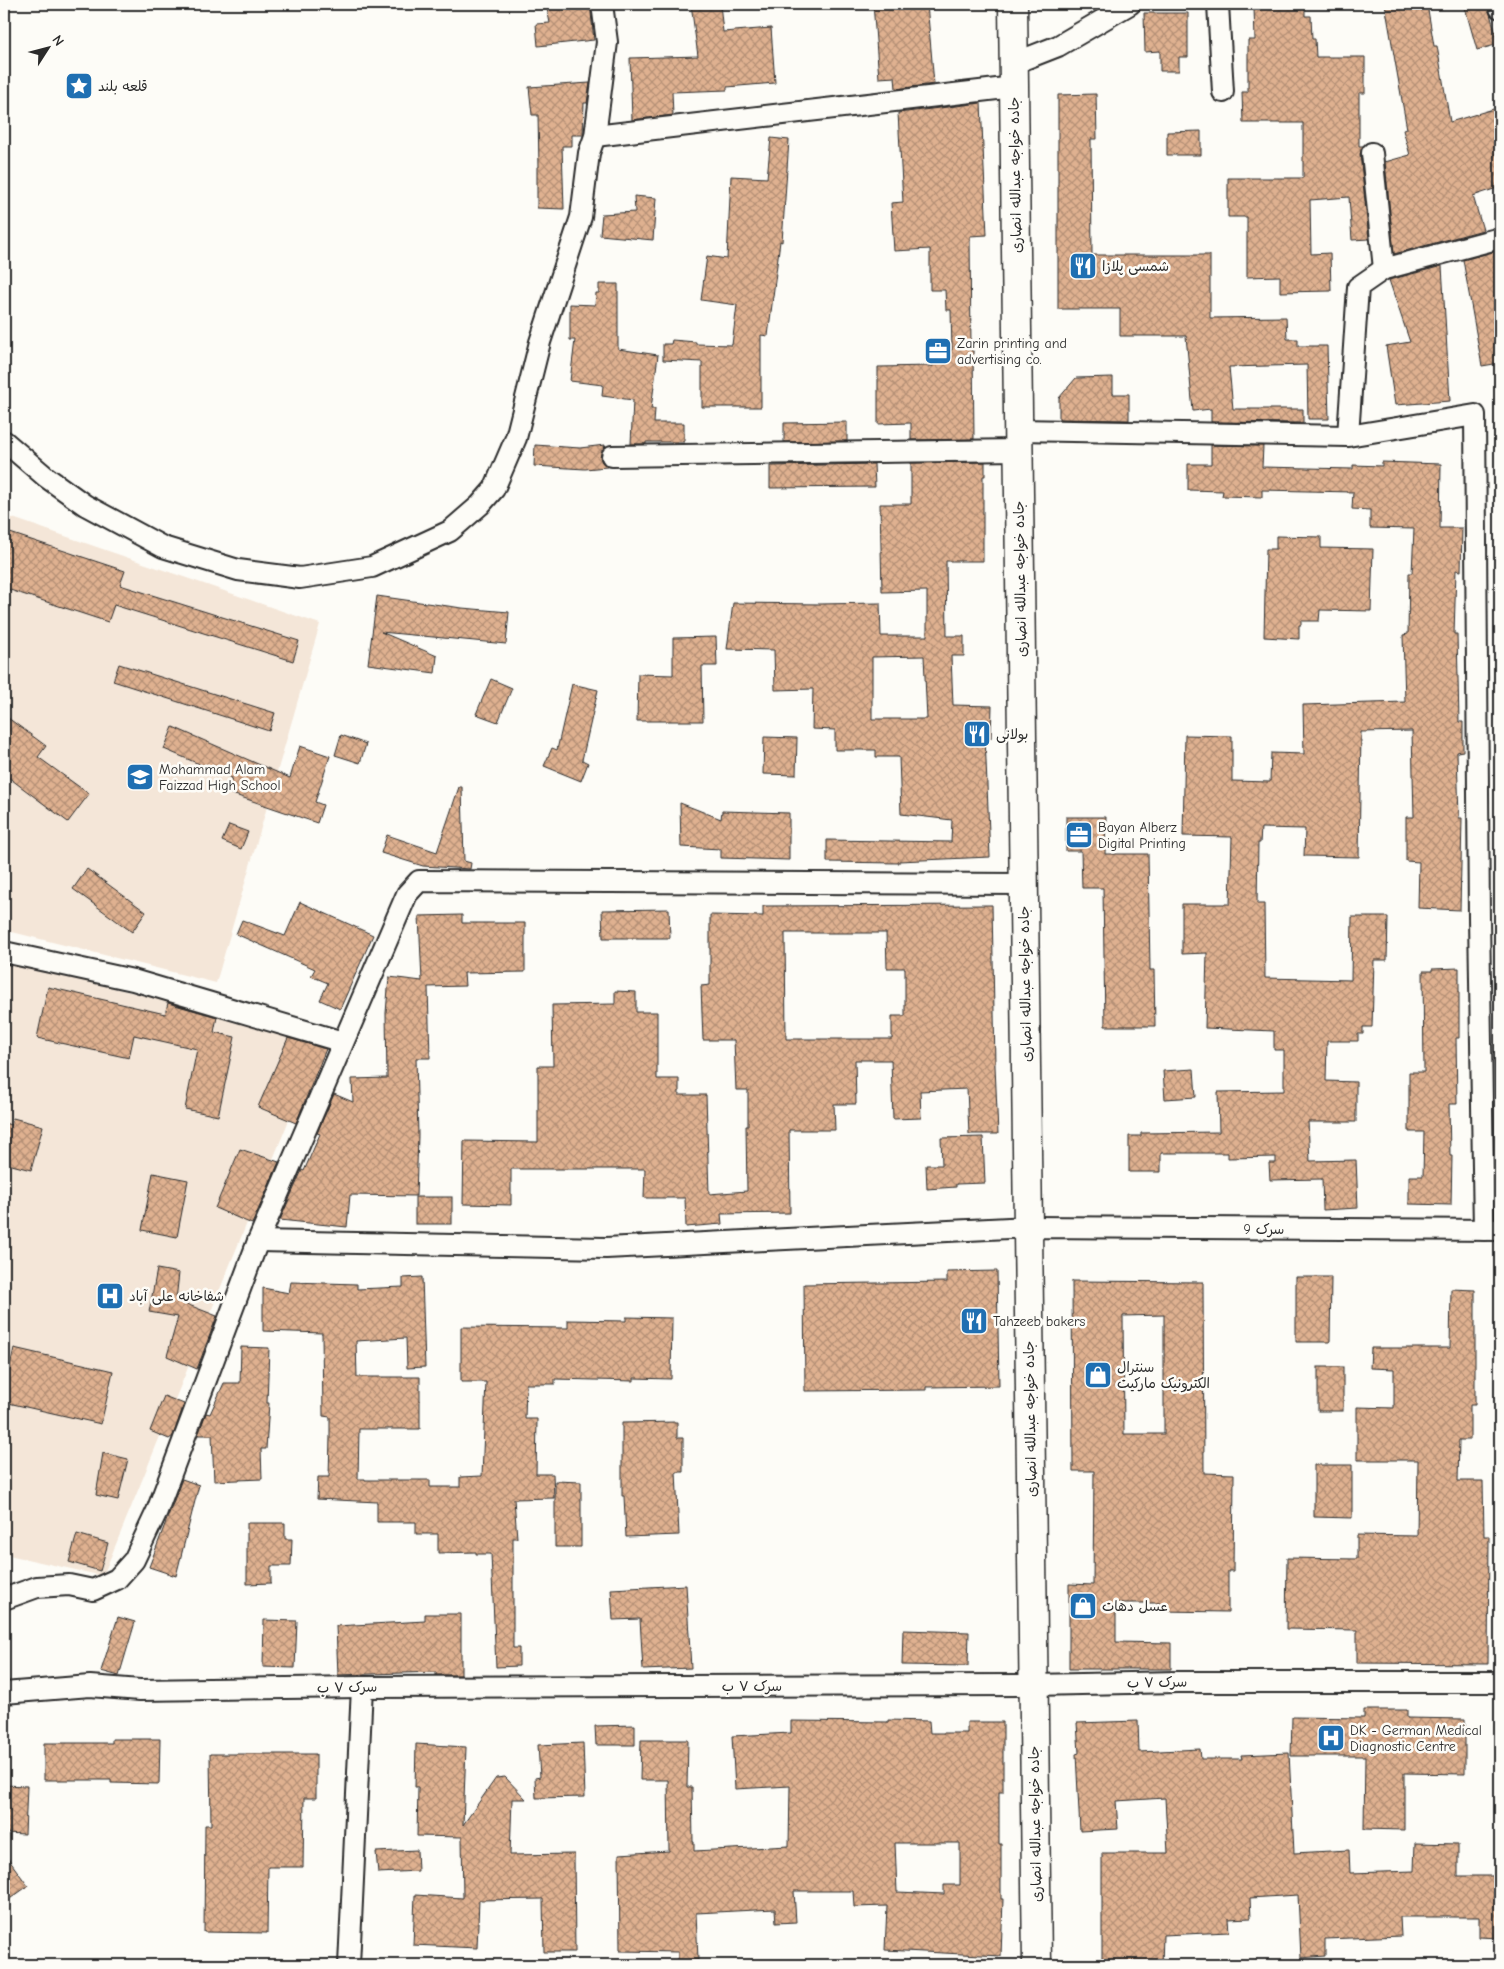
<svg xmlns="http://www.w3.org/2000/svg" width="1504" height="1969" font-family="'Comic Neue','Playpen Sans Arabic',sans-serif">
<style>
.built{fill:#f4e6d8}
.building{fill:url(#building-cross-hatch);stroke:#2b2b2b;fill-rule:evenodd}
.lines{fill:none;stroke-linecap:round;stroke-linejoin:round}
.minor-casing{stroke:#2b2b2b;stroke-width:24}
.secondary-casing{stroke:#2b2b2b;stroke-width:31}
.minor{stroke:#fdfcf7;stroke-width:20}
.secondary{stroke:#fdfcf7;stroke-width:28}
.labels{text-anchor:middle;stroke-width:5;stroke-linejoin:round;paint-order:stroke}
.poi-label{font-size:14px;fill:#2b2b2b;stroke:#fdfcf7;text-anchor:start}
.street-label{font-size:14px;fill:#2b2b2b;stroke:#fdfcf7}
</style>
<defs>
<pattern id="building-cross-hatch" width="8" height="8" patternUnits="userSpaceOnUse" patternTransform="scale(1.25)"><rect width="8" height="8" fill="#dfb190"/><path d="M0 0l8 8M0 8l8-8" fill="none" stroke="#b59076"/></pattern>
</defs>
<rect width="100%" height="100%" fill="#fdfcf7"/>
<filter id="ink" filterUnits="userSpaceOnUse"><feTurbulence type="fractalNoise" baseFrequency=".02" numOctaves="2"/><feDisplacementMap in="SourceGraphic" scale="10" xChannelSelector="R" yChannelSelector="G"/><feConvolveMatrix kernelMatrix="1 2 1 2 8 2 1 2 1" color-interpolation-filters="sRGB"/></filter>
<g filter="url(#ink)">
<!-- built -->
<g class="built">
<polygon points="4,515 320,624 216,983 4,930"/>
<polygon points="4,961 322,1039 103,1576 4,1554"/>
</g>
<!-- building -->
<g class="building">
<polygon points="546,4 590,4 594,40 538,46 536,24 550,23"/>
<polygon points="691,4 720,4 723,32 771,28 775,83 727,87 727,90 672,92 673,115 632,120 630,58 698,56"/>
<polygon points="873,4 927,4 934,84 896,89 895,77 879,78"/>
<polygon points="1259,4 1305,4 1305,16 1311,16 1312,39 1315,39 1316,57 1365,57 1365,93 1359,93 1359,146 1363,146 1360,154 1369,239 1352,240 1349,197 1310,200 1311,254 1330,253 1331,291 1280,292 1280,276 1247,277 1247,217 1228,217 1228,178 1303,178 1303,123 1243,123 1242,92 1248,92 1248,40 1255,40 1254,8 1259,7"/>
<polygon points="1385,4 1427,4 1434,46 1437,46 1450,122 1500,107 1500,187 1473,196 1483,230 1394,254 1385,162 1410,155 1403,130 1407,129"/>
<polygon points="1464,4 1487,4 1499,44 1477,50"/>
<polygon points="1144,13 1188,13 1188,57 1179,57 1179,71 1160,71 1160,51 1145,52"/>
<polygon points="590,83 587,103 584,103 583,135 572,135 572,146 562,146 564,209 537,208 537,167 539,167 538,115 532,115 529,87"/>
<polygon points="1096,94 1097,139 1091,139 1092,255 1210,255 1210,318 1286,317 1287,339 1298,339 1298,346 1327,346 1329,419 1308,419 1307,365 1229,367 1233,409 1303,409 1303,423 1211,422 1211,409 1193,411 1186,336 1120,336 1120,309 1058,309 1058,95"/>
<polygon points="981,103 987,235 970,236 971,350 973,350 974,439 911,440 911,423 878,424 878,367 933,366 933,350 952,350 951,310 946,310 945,290 930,290 930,249 894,251 891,203 903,202 898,113"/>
<polygon points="1201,131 1201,155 1167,155 1167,132"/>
<polygon points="771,138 789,140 782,242 780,241 768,336 761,335 761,407 702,407 702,362 663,360 663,344 671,344 672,340 696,342 696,344 732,345 737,305 701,300 707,256 727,259 731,176 767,178"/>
<polygon points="634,196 656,198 653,240 600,235 602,214 635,212"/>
<polygon points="1497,251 1500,260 1500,363 1482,366 1463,260"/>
<polygon points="1442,266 1450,401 1395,405 1386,346 1410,342 1389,280"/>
<polygon points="599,284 618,284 618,349 658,355 651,409 655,409 654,423 684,423 684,442 646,442 646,444 631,444 633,400 602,396 603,385 570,381 575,340 570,340 570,304 595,305 596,293 599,293"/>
<polygon points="1113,377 1113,394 1129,394 1129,420 1059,419 1059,398 1076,378"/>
<polygon points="847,422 847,441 784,442 784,423"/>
<polygon points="535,445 580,448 605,445 600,457 602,462 607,467 585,469 534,466"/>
<polygon points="1211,445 1263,446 1262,467 1353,469 1353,465 1382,466 1382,462 1441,464 1440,528 1462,528 1461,571 1456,570 1454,634 1457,634 1459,722 1463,722 1463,751 1457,752 1459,818 1462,818 1460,910 1418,908 1419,862 1406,861 1406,817 1414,817 1412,731 1361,732 1359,857 1304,856 1305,829 1261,828 1260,843 1258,843 1257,904 1264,904 1265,978 1351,980 1352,917 1388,917 1387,960 1374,960 1372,1027 1363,1027 1363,1034 1358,1034 1358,1041 1327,1041 1326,1081 1356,1082 1356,1122 1308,1122 1310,1161 1356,1160 1358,1208 1323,1210 1322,1179 1270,1180 1269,1163 1276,1163 1276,1157 1228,1158 1228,1153 1161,1153 1161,1172 1129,1172 1129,1136 1141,1136 1141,1133 1219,1132 1218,1092 1284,1091 1284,1050 1274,1050 1274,1031 1205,1028 1207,953 1182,954 1182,904 1230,904 1232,837 1183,836 1185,735 1232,736 1232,781 1270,782 1271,753 1304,754 1303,705 1405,702 1403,635 1408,634 1409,573 1412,573 1414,529 1370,528 1370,510 1352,509 1353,492 1262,490 1262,497 1222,496 1223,491 1188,490 1188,464 1211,464"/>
<path d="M985,462V476H983V561H946L947,636H964V656H951L953,705L992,706L991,738L985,737L990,857L899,861V863L827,862V840L951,842L952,820L901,814L899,757H876V750H835V730L812,729L813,689L775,690L774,650L727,649L733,603L820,604L880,603L881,636H927V591L882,592L880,504H911V463ZM924,656L927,719H872V657Z"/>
<polygon points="874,464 875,487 770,488 770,466"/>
<polygon points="4,531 125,571 120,585 299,641 293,661 114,605 108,622 4,588"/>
<polygon points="1276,536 1321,537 1321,548 1373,549 1371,611 1320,610 1319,621 1301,621 1301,625 1299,625 1299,639 1264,637 1266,549 1276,549"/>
<polygon points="377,596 462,608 509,612 506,644 381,632 437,656 435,673 368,664"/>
<polygon points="716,637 717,666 702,666 703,721 637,721 638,674 673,675 673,638"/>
<polygon points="119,664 275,713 269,731 113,681"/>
<polygon points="491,679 512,688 498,722 476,714"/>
<polygon points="572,684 598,690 582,760 588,763 581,781 544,766 552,748 557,750"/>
<polygon points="4,715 46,746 38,757 89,794 68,822 4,774"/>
<polygon points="173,727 290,778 300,746 330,756 315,802 323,805 317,823 226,792 232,778 164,749"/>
<polygon points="341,735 366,744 360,763 335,755"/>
<polygon points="764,737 797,738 796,775 763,774"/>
<polygon points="459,787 462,787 464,861 471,863 470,869 423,866 381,853 387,835 437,852"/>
<polygon points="680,803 721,819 722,811 789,813 789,860 721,858 721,849 681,847"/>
<polygon points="1066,817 1106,817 1105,854 1148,854 1150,970 1154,970 1155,1026 1105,1026 1103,888 1082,888 1081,851 1066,851"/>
<polygon points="229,825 248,832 241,849 222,841"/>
<polygon points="87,869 146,912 132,932 73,889"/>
<polygon points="300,902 373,935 340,1009 320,1000 328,983 311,976 315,969 236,934 242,920 285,936"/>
<path d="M992,905L995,1066L998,1134H969L967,1089L920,1091L921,1118L893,1119L891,1060H855L856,1104H834L835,1130H789L790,1213L721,1214L722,1224L686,1227L685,1198H644L645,1169H511V1205L463,1204L464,1141L538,1142V1066H553L552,1005L615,1004V991L636,992V1012H657V1079H679V1095H706L709,1194L747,1191L746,1126H748V1090H736L734,1040H703L701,986L710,985V915L763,916V906ZM785,933H886L887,968H905V1016H892V1039H786Z"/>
<polygon points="669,909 670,938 603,938 602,910"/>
<polygon points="462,915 462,923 525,923 525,972 464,973 465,986 428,987 430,1058 416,1058 418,1135 416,1196 350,1195 347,1227 280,1220 302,1170 304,1171 320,1134 317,1133 334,1094 353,1102 352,1079 387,1078 386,1013 389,977 422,981 419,916"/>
<polygon points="1459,968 1459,1038 1456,1038 1457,1104 1449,1104 1450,1156 1452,1156 1451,1205 1409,1204 1409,1176 1423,1176 1424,1132 1409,1132 1409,1072 1424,1072 1423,971 1432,971 1432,969"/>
<polygon points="48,987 165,1014 168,1003 217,1017 214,1032 235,1037 218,1116 185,1109 197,1049 134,1035 129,1058 37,1038"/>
<polygon points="288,1038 326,1049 296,1123 258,1107"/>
<polygon points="1194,1069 1196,1097 1165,1099 1163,1071"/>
<polygon points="13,1118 43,1126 31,1170 4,1163 4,1123 11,1125"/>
<polygon points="983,1137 985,1183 956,1184 956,1187 927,1189 926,1165 942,1165 941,1138"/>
<polygon points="240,1149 279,1162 252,1224 215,1208"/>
<polygon points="153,1173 188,1180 177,1237 142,1230"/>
<rect x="415" y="1197" width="37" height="27"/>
<polygon points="157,1269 179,1273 176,1300 217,1316 197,1369 167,1356 178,1317 149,1312"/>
<polygon points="997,1271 999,1386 926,1387 926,1390 805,1391 804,1284 947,1282 947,1272"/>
<polygon points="422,1277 425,1367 407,1368 406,1338 356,1341 357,1377 420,1377 420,1429 359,1429 358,1479 365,1479 365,1480 430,1480 430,1487 460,1487 460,1477 482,1476 486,1382 461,1382 461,1327 568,1328 568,1320 626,1321 626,1317 672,1318 671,1379 634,1378 634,1381 555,1379 555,1384 526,1384 525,1419 537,1419 536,1474 553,1474 554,1498 514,1499 517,1538 513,1538 513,1648 519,1648 519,1666 496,1667 491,1554 476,1554 476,1552 438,1553 438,1534 416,1534 416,1522 377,1522 377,1502 317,1499 318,1477 329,1477 330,1437 330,1417 323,1416 322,1333 263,1331 263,1288 289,1293 291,1282 357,1284 357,1289 403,1287 403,1278"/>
<polygon points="1296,1277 1331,1277 1330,1342 1296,1342"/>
<path d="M1072,1281L1203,1282L1204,1473L1234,1474L1233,1571H1228V1612L1160,1611V1603H1116V1642L1171,1643V1669H1069V1584L1093,1585L1094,1471H1073ZM1164,1315V1434H1124L1123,1316Z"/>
<polygon points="1451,1289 1475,1290 1475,1405 1470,1405 1470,1440 1459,1440 1458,1481 1483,1481 1484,1536 1489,1536 1488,1664 1357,1663 1357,1630 1286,1629 1287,1558 1357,1559 1357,1535 1417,1536 1418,1460 1357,1460 1357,1407 1394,1408 1394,1369 1370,1368 1371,1348 1450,1348"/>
<polygon points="241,1347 269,1348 267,1403 269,1403 266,1449 261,1449 262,1479 214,1481 212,1435 198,1435 206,1413 210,1414 224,1383 240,1383"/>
<polygon points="14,1348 113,1371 101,1424 4,1402 4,1394"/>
<rect x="1318" y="1367" width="25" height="44"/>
<polygon points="164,1396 184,1404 173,1436 169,1439 150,1431"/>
<polygon points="677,1422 677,1438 683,1438 683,1472 676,1472 679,1535 626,1537 624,1496 622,1496 622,1423"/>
<polygon points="103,1453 128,1459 118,1500 96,1495"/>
<polygon points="1314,1465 1352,1465 1352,1518 1314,1517"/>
<polygon points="182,1479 199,1485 176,1576 149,1567"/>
<polygon points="555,1481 581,1482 581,1547 555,1547"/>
<polygon points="247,1523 285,1523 285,1539 292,1539 291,1566 271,1566 271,1583 247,1584"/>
<polygon points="77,1534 108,1543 100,1571 69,1562"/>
<polygon points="686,1585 691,1668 643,1670 640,1619 613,1620 611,1589"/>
<polygon points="425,1614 461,1614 461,1675 436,1675 436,1672 338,1675 336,1626 425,1621"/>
<polygon points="118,1617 135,1622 119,1676 101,1671"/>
<polygon points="264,1620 297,1621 295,1668 263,1667"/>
<polygon points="903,1630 969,1632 968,1666 902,1665"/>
<polygon points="1364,1710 1407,1710 1407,1718 1465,1719 1465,1774 1404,1773 1404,1830 1364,1829 1365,1756 1291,1756 1292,1717 1364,1718"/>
<path d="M888,1720L929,1721L930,1733H967V1722H1003V1792H999V1844H1001V1899H1003L1001,1956L885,1950L887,1906L854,1907L853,1891H794L796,1922L776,1923L775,1909L696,1913L698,1960L678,1961V1952L620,1951L619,1854L669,1851L668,1780H640L641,1740H688L687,1787H692L693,1842H694V1851L789,1846L790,1786L735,1789L732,1736L791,1733V1721L888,1722ZM895,1843H960V1885H944V1894L897,1892Z"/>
<polygon points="1138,1721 1139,1752 1200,1749 1201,1759 1242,1759 1241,1755 1289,1753 1294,1853 1349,1850 1350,1873 1414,1871 1415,1843 1458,1844 1458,1876 1500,1876 1500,1938 1479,1937 1479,1917 1400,1917 1401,1936 1325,1939 1325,1956 1301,1958 1298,1895 1250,1898 1251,1918 1228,1919 1229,1932 1163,1935 1162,1965 1102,1965 1102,1853 1168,1853 1165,1798 1116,1801 1118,1829 1080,1831 1076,1754 1079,1753 1077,1723"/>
<polygon points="635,1725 635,1745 596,1745 595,1726"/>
<polygon points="112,1739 160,1739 159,1784 111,1783 111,1780 44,1780 44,1743 112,1743"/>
<polygon points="583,1743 585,1797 536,1798 535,1778 540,1777 538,1745"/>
<polygon points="416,1744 466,1747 463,1825 496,1778 505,1777 526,1799 512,1799 510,1855 574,1854 575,1952 544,1952 543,1899 479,1900 477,1948 413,1945 415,1895 463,1898 462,1837 417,1836 418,1787 415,1787"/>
<polygon points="210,1754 316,1754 316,1798 304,1798 303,1867 268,1867 267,1933 204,1932 205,1825 211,1825"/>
<polygon points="4,1785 27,1786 25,1834 4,1833"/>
<polygon points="417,1850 418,1871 378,1873 376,1852"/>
<polygon points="4,1853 28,1886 4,1903"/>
</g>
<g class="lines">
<!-- minor casing -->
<g class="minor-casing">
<g id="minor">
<polyline points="1218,4 1223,92"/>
<polyline points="1499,4 1500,8"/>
<polyline points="1012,64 1058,46 1130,4"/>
<polyline points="595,136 1014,87"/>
<polyline points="1372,153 1384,269"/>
<polyline points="1018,430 1348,436 1475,415 1479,918 1484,1230"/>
<polyline points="1348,436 1358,287 1384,269 1500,238"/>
<polyline points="4,441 46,477 85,505 163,547 238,570 300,578 372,567 450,531 480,505 494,489 516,438 540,342 581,217 589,153 595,136 607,42 602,4"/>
<polyline points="612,456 1018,450"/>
<polyline points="4,952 133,980 343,1042"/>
<polyline points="258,1241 606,1248 1028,1227 1500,1230"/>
<polyline points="4,1599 37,1587 69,1585 93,1590 117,1579 134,1560 157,1511 258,1241 407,894 419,881 1024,884"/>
<polyline points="4,1693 90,1686 140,1690 362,1687 1033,1685 1178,1682 1500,1682"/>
<polyline points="349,1965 362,1687"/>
</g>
</g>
<!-- secondary casing -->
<g class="secondary-casing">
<polyline id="secondary" points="1013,4 1037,1965"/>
</g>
<!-- minor -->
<use href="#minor" class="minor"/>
<!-- secondary -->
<use href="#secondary" class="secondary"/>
</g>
</g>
<!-- icons -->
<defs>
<g id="sight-square" transform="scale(1.4375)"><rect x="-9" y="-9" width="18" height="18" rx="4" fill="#1f6fb2" stroke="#fdfcf7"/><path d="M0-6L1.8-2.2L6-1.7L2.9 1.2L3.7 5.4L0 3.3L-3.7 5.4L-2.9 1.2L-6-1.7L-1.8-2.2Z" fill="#fff"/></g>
<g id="restaurant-square" transform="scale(1.4375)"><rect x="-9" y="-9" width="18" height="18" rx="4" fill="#1f6fb2" stroke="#fdfcf7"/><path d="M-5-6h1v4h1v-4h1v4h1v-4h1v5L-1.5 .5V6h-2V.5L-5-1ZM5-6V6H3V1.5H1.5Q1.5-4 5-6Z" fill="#fff"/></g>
<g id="office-square" transform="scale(1.4375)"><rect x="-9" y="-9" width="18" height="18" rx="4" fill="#1f6fb2" stroke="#fdfcf7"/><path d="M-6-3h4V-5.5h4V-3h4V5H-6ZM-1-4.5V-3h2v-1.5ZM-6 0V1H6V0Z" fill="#fff"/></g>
<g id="school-square" transform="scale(1.4375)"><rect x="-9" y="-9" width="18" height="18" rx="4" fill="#1f6fb2" stroke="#fdfcf7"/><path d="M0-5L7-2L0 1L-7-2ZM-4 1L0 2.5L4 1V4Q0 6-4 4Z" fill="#fff"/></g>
<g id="hospital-square" transform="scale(1.4375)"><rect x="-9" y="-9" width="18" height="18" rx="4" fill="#1f6fb2" stroke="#fdfcf7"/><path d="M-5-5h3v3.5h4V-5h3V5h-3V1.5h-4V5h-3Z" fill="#fff"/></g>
<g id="shop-square" transform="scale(1.4375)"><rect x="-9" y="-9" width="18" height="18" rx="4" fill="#1f6fb2" stroke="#fdfcf7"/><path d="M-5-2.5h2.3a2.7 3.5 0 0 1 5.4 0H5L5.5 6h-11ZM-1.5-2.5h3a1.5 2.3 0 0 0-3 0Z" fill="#fff"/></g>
</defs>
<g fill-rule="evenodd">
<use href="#sight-square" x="79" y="86"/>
<use href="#restaurant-square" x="1083" y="266"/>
<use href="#office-square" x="938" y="351"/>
<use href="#restaurant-square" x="977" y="734"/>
<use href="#school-square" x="140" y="777"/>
<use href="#office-square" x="1079" y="835"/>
<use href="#hospital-square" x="110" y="1296"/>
<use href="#restaurant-square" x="974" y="1321"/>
<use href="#shop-square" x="1098" y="1375"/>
<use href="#shop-square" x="1083" y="1606"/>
<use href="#hospital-square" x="1331" y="1738"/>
</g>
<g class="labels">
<!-- poi labels -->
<g class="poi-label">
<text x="98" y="91">قلعه بلند</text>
<text x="1102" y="271">شمسی پلازا</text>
<text x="957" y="348">Zarin printing and<tspan x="957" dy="16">advertising co.</tspan></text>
<text x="996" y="739">بولانی</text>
<text x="159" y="774">Mohammad Alam<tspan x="159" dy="16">Faizzad High School</tspan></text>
<text x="1098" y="832">Bayan Alberz<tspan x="1098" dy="16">Digital Printing</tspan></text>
<text x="129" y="1301">شفاخانه علی آباد</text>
<text x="993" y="1326">Tahzeeb bakers</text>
<text x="1117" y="1372">سنترال<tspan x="1117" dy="16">الکترونیک مارکیت</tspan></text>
<text x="1102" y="1611">عسل دهات</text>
<text x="1350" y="1735">DK - German Medical<tspan x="1350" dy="16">Diagnostic Centre</tspan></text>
</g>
<!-- street labels -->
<g class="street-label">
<text transform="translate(1015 175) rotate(-91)" y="5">جاده خواجه عبدالله انصاری</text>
<text transform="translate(1020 579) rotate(-91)" y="5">جاده خواجه عبدالله انصاری</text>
<text transform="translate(1025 984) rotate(-91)" y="5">جاده خواجه عبدالله انصاری</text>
<text x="1264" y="1234">سرک 9</text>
<text transform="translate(1030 1419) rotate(-91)" y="5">جاده خواجه عبدالله انصاری</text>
<text transform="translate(1157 1682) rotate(-1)" y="5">سرک ۷ ب</text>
<text x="752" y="1691">سرک ۷ ب</text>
<text transform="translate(347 1687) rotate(-1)" y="5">سرک ۷ ب</text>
<text transform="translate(1035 1824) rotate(-91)" y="5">جاده خواجه عبدالله انصاری</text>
</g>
</g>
<!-- margin -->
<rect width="1504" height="1969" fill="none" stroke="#fdfcf7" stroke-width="20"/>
<rect x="10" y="10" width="1484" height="1949" fill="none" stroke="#2b2b2b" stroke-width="2" filter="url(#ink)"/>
<!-- north arrow -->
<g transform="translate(48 48) rotate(54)" stroke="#fdfcf7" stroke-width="4" paint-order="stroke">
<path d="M0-4L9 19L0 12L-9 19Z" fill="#2b2b2b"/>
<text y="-8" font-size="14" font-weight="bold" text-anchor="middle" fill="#2b2b2b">N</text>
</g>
</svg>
